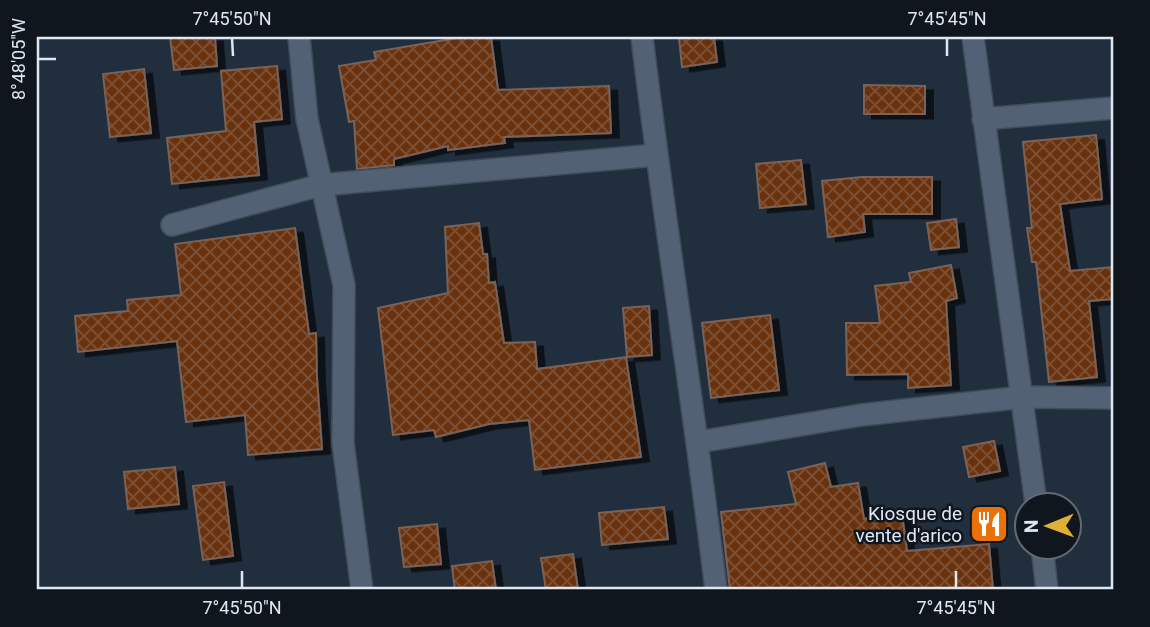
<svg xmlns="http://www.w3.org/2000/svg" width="1150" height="627" font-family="Roboto,sans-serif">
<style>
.building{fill:url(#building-cross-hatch);stroke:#7a6357;stroke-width:2;filter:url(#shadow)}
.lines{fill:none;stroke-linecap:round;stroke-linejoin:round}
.minor-casing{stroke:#414c5a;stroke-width:24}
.minor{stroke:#536174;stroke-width:21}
.ticks{fill:none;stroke:#dfe7f2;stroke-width:2.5}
.labels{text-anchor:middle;stroke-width:5;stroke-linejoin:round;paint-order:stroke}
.poi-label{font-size:19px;fill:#dfe7f2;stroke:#10161d;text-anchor:end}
.neatline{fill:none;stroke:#dfe7f2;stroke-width:2.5}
.ticks-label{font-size:18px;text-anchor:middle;fill:#dfe7f2}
</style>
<defs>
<pattern id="building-cross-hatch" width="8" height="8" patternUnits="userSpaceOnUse" patternTransform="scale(1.75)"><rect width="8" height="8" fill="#693311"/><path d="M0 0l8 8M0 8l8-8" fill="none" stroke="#7e5134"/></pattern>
<filter id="shadow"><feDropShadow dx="8" dy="4.5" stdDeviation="0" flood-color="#0009"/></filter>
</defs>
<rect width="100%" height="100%" fill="#212e3e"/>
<!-- building -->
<g class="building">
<polygon points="170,37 215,37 217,66 174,70"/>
<polygon points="463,37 491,37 498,90 609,86 611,133 504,137 505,143 448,150 448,146 394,159 394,165 357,169 354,121 349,122 339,66 376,60 374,52"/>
<polygon points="679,37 714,37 717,62 682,67"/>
<polygon points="277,66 282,119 254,122 259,175 172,184 167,138 226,131 221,71"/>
<polygon points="144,69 151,133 110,137 103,74"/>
<polygon points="864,85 925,86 925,114 864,114"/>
<polygon points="1096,135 1102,199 1060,204 1070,271 1113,267 1113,299 1089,301 1097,377 1049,382 1036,262 1032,262 1027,228 1032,228 1023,142"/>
<polygon points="801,160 806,204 760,208 756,164"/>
<polygon points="862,177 932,177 932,214 863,214 865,232 828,237 822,181"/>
<polygon points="956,219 959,247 931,250 927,223"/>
<polygon points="479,223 483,254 487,254 489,283 495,282 504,343 535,342 537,369 626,357 641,457 535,470 529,420 489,424 436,437 434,430 393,435 378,308 448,293 445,227"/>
<polygon points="295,228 309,334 316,333 317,378 322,449 248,455 245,415 186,422 177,341 78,352 75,316 128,311 127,300 181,295 175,244"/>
<polygon points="951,265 957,298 946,301 951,385 908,388 908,374 847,375 846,323 880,323 875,286 911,282 909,273"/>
<polygon points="649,306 652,355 627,357 623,308"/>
<polygon points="770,315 779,390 711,398 702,323"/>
<polygon points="994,441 1000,471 969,477 963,447"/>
<polygon points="825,463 831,487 858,483 864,519 902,514 907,551 989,544 993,590 730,590 721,512 796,504 788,472"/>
<polygon points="175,467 179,504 128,509 124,472"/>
<polygon points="224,482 233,556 203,560 193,486"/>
<polygon points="664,507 668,539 602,545 599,513"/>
<polygon points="437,524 441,564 404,567 399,528"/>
<polygon points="573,554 578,590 546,590 541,558"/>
<polygon points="492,561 496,590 455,590 452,566"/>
</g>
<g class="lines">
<!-- minor casing -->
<g class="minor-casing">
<g id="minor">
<polyline points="299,37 307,119 344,285 343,443 362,590"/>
<path d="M642,37C664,222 694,405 716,590"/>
<polyline points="973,37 1036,504"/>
<polyline points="983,119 1113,108"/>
<polyline points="172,225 321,185 656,155"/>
<polyline points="698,442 861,415 1024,397 1113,398"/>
<polyline points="1042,546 1047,590"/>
</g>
</g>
<!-- minor -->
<use href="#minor" class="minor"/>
</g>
<!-- ticks -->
<path class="ticks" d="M232,38L233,56M947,38V56M38,59H56M242,571V588M956,571V588"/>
<!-- icons -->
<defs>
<g id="restaurant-square" transform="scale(2.0125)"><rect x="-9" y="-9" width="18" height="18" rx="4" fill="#e8710a" stroke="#10161d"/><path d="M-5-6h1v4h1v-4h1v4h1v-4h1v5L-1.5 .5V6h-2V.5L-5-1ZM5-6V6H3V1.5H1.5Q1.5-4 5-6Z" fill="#fff"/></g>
</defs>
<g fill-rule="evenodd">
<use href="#restaurant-square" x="989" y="524"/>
</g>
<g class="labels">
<!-- poi labels -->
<g class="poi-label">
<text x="962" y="520">Kiosque de<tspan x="962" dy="22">vente d'arico</tspan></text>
</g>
</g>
<!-- border -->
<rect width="1150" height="627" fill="none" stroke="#10161d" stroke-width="77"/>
<!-- north arrow -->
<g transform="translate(1048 526) rotate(269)"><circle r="33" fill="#10161d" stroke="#636a72" stroke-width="2"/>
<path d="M0-5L12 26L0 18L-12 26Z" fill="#dfb034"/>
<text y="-10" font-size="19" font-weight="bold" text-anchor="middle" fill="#dfe7f2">N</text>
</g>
<rect x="38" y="38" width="1074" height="550" class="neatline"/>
<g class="ticks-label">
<text x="232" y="25">7°45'50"N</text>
<text x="947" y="25">7°45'45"N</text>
<text transform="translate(19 59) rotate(-90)" y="6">8°48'05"W</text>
<text x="242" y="614">7°45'50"N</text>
<text x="956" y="614">7°45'45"N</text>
</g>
</svg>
